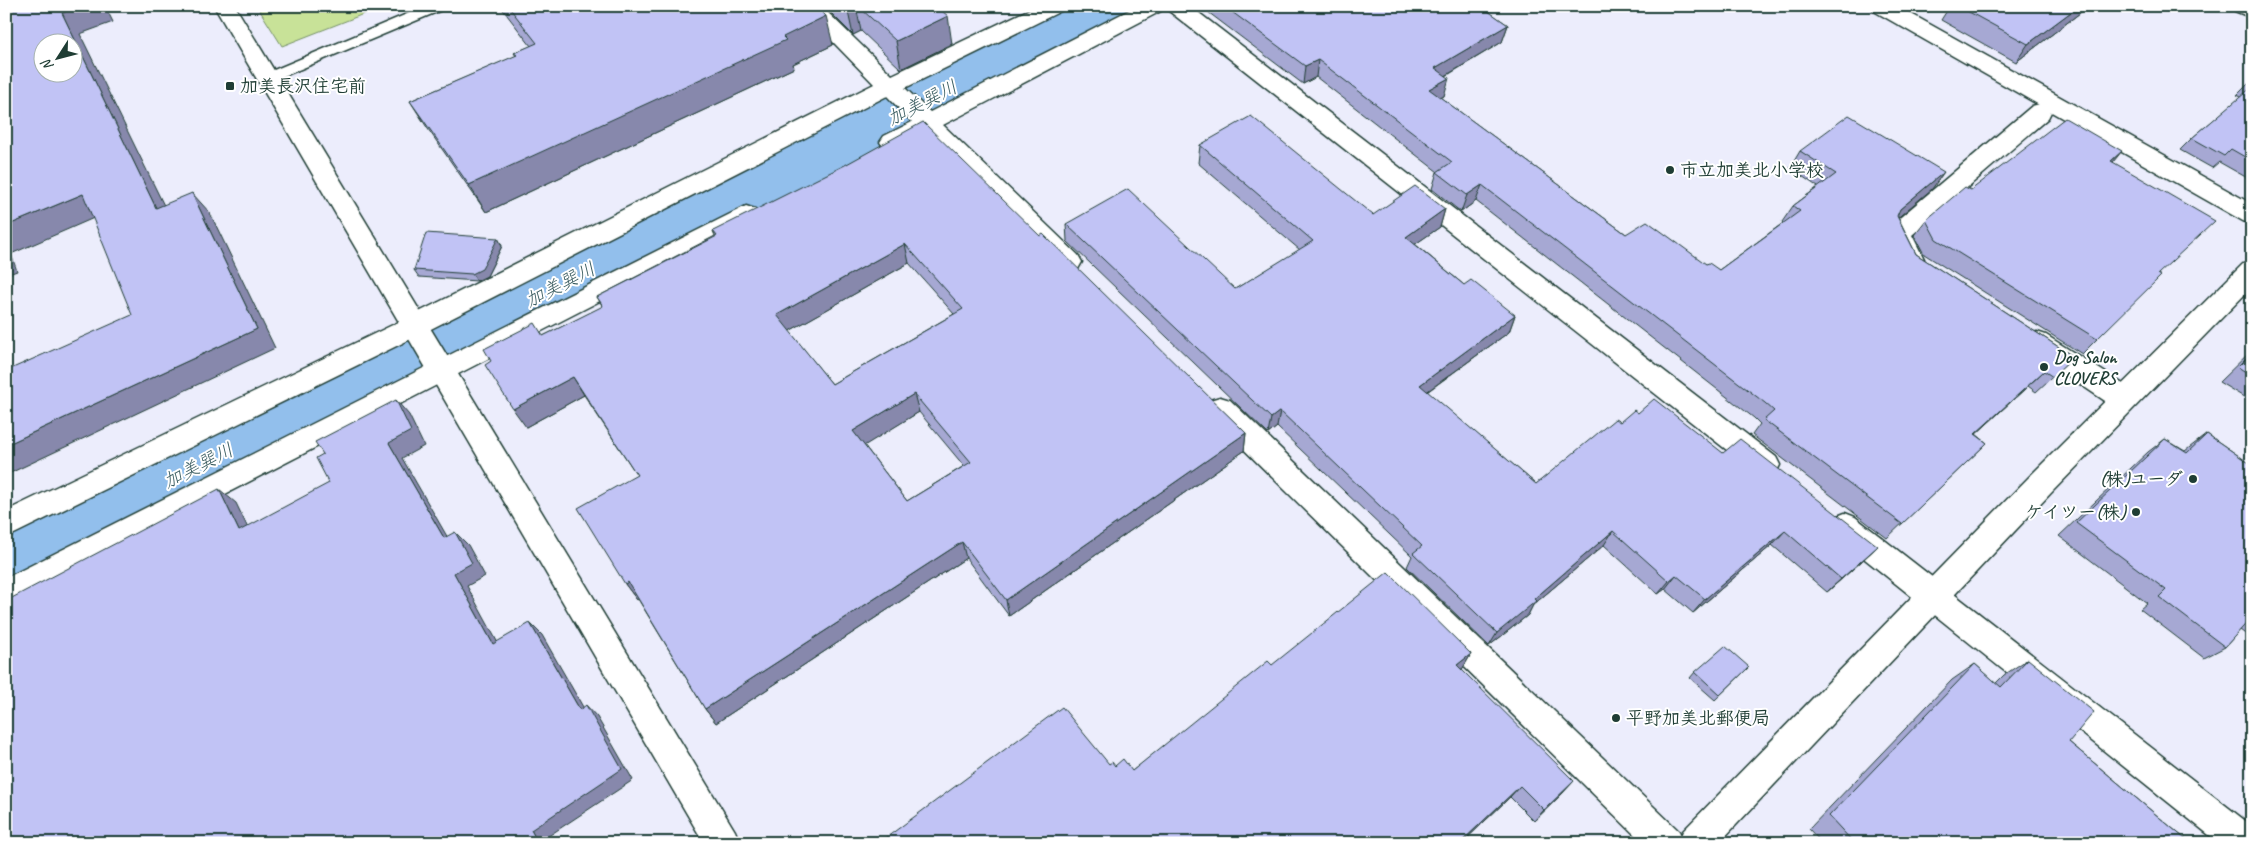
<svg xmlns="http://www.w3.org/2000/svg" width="2258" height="849" font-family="Caveat,'Klee One',sans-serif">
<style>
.green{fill:#c8e298;stroke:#749066}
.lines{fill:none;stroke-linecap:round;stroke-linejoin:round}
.river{fill:#92bfec;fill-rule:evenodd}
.lane-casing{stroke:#1f3d34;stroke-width:3}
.street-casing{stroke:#1f3d34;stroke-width:3}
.secondary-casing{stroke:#1f3d34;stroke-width:3}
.lane{fill:#fff;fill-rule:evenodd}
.street{fill:#fff;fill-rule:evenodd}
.secondary{fill:#fff;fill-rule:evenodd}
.wall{fill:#a6a8d3;stroke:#1f3d34;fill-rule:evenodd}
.shaded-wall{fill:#8788ac;stroke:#1f3d34}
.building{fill:#c1c3f5;stroke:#1f3d34;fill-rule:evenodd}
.poi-dot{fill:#1f3d34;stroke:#fff;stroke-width:2}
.labels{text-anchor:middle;stroke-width:4;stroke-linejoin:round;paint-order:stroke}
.poi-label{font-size:18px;font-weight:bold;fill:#1f3d34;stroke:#fff;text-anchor:start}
.water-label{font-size:19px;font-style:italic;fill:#3c5e62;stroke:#fff}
</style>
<rect width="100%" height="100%" fill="#ecedfc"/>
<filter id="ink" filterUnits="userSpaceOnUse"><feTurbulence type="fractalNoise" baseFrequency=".02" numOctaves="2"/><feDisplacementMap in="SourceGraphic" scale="10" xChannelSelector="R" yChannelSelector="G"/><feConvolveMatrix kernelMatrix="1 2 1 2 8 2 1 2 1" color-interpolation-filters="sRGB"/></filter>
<g filter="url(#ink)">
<!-- green -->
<polygon class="green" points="257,6 384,6 282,46"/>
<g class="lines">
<!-- river -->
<polygon class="river" points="1065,6 1142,6 1133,19 35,586 6,597 6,522"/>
<!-- lane casing -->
<g class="lane-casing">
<polygon id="lane" points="426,6 446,6 444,9 272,81 262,81 260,78 262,75"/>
</g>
<!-- street casing -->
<g class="street-casing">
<g id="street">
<path d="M798,6H821L892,75L1036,6H1064L1061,11L905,88L930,112L1137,6H1164L1161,11L943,125L1078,255L1082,262L1078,269L1069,271L1060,269L925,135C912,142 899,152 884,148L880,142L884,136L912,122L887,96L423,333L6,538V511L405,319L874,84Z"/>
<polygon points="1166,6 1190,6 1776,457 1780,465 1776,473 1766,477 1756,473 1169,11"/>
<polygon points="2232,6 2252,6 2252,18 2235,11"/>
<polygon points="2040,104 2048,106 2051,112 2048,118 1912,235 1924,259 1921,266 1912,268 1903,266 1886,233 1889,227 2032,106"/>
<polygon points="746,206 755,209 758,215 755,221 6,607 6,578"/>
<polygon points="2037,332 2046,335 2134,391 2138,399 2134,407 2124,410 2114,407 2028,349 2024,342 2028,335"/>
<polygon points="1220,397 1230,400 1679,831 1684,843 1643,843 1210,416 1206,408 1210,400"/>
<polygon points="1845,513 1855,517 2252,826 2252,843 2219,843 1835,535 1830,526 1835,517"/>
</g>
</g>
<!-- secondary casing -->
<g class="secondary-casing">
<g id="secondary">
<polygon points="214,6 235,6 735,831 740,843 704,843"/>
<polygon points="1871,6 1897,6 2252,204 2252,224 2243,221 1874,11"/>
<polygon points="2252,262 2252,287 2051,493 1719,843 1678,843 1683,831 2031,475 2243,264"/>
</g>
</g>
<!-- lane -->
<use href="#lane" class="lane"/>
<!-- street -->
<use href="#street" class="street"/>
<!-- secondary -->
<use href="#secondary" class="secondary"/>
</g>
<!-- wall -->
<g class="wall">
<polygon points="500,6 816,6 833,45 793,64 794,68 486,212 428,129 410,101 516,56 514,53 531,46"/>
<polygon points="824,6 936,6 952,44 901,69 861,31 853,35"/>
<polygon points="1200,6 1499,6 1489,12 1508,25 1502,42 1446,76 1444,96 1441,98 1626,234 1706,264 1719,270 1783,223 1782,222 1793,206 1818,187 1790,168 1800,151 1932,189 1898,217 1916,254 2074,357 2036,392 2028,386 1976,434 1987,443 1887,538 1752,435 1760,424 1754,418 1476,201 1461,212 1432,189 1437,172 1438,172 1316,77 1303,84"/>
<polygon points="1950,6 2089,6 2016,62 1941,20"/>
<polygon points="2252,80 2252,180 2251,180 2219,162 2212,168 2180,150 2192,138 2241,97 2237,95"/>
<polygon points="1200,145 1373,215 1445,209 1440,227 1415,244 1464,285 1515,315 1509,332 1427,392 1536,484 1620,422 1638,413 1723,453 1863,560 1827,592 1772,545 1693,613 1665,589 1658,594 1604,545 1533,605 1528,615 1489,646 1407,567 1412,556 1277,427 1268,434 1067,241 1066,224 1235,289 1300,250 1198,163"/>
<polygon points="2113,162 2158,274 2097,339 2082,354 1924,254 1914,235 1926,220"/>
<path d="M713,231L1040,236L1246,433L1244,451L1009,616L966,558L716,723L705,709L638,599L637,600L625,584L637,475L584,395L526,427L543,336L603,307L597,297L715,236ZM909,263L954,314L832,384L789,331ZM919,412L964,466L907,501L864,445Z"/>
<polygon points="498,238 502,246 487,276 477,281 419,277 414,270"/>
<polygon points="2252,350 2252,402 2219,382"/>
<polygon points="2207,434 2252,465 2252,639 2240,630 2225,647 2204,658 2140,609 2147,603 2059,536 2148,452 2165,439 2185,451"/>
<polygon points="1471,654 1463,668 1461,669 1563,793 1534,821 1510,797 1462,843 879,843 1109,764 1132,771 1272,665"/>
<polygon points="2028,659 2069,742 2190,843 1822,843 1809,829 1952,680 1975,664 1996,683 2004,675"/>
<polygon points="1749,667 1715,700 1690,678 1695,672"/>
</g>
<!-- shaded-wall -->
<g class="shaded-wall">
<polygon points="80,6 105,6 113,22 80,34 175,228 156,208 62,13"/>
<polygon points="848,6 856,6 861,31 853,35 847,7"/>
<polygon points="1477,6 1499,6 1473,22"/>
<polygon points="2079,6 2089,6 2016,62 2028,44"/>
<polygon points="826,16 833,45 793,64 794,68 486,212 469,185"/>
<polygon points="948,16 952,44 901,69 896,41"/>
<polygon points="1508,25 1502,42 1430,85 1435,68"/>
<polygon points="1318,60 1316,77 1303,84 1305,66"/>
<polygon points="1449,78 1444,96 1425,106 1429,89"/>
<polygon points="2122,151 2109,167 2111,161"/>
<polygon points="1944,172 1932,189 1888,226 1900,209"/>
<polygon points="1482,185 1476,201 1461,212 1467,195"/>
<polygon points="192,193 210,213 275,348 6,475 6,445 257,329"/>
<polygon points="83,194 103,214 11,254 17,271 6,275 6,226"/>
<polygon points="1445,209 1440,227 1401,254 1406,237"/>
<polygon points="498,238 502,246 487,276 477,281 472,274"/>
<polygon points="905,244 909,263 784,334 777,315"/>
<polygon points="1515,315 1509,332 1414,401 1420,385"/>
<polygon points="2044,371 2028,386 1960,449 1975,434"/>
<polygon points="573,377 584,395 526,427 513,409"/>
<polygon points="914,394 919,412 859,449 853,431"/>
<polygon points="396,400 409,415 424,446 402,458 456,552 444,538 389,443"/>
<polygon points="1280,411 1277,427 1268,434 1271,418"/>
<polygon points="1246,433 1244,451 1009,616 1006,600"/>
<polygon points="219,489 236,503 256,545 239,531"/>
<polygon points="1613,531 1604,545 1533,605 1528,615 1489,646 1497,633 1534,599"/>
<polygon points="1785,531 1772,545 1693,613 1705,599"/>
<polygon points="455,532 468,545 485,576 467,586 505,656 493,644 454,573"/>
<polygon points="962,542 966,558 716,723 705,709"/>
<polygon points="1878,546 1863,560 1827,592 1841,579"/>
<polygon points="1676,575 1665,589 1658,594 1669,581"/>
<polygon points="628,582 640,598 637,600 625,584"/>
<polygon points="530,623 542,635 591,721 580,710"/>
<polygon points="1471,654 1463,668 1449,679 1457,665"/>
<polygon points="586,705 597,717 633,780 544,839 546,843 538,843 531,830"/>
<polygon points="1574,781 1563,793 1534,821 1544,810"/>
<polygon points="1520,786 1510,797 1462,843 1460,843"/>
</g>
<!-- building -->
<g class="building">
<path d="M6,6H80L62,13L156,208L192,193L257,329L6,445V371L132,315L83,194L6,226ZM42,42H72V72H42Z"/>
<polygon points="508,6 816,6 826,16 783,37 786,40 469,185 410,101 517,55 514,53 537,43"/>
<polygon points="858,6 936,6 948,16 896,41"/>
<polygon points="1224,6 1481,6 1508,25 1435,68 1449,78 1429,89 1626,234 1647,221 1706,264 1709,263 1719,270 1800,211 1793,206 1836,174 1800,151 1849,115 1944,172 1900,209 1897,216 1916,254 2074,357 2053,377 2044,371 1975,434 1987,443 1902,524 1764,420 1774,411 1765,403 1482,185 1467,195 1437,172 1452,162 1318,60 1305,66"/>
<polygon points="1958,6 2079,6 2028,44"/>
<polygon points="2252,87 2252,161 2231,149 2224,156 2192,138"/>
<polygon points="1251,116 1373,215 1415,186 1445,209 1406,237 1464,285 1471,280 1515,315 1420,385 1536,484 1615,419 1620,422 1634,410 1638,413 1654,399 1723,453 1740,439 1878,546 1841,579 1785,531 1705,599 1676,575 1669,581 1613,531 1534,599 1536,601 1497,633 1413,553 1422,546 1280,411 1271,418 1066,224 1128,189 1235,289 1313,241 1200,145"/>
<polygon points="2065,118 2122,151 2111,161 2215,221 2158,274 2161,276 2097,339 1936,239 1926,220 1965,187 1971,190"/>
<path d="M923,122L1040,236L1043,234L1246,433L1006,600L962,542L705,709L628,582L625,584L578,508L637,475L573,377L513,409L485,365L491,361L484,349L535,323L543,336L603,306L597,297L717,236L713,231L845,165ZM905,244L963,309L832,384L777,315ZM914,394L971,462L907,501L853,431Z"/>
<polygon points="426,233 498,238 482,269 472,274 414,270"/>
<polygon points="2252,353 2252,376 2238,367"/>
<polygon points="396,400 411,431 389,443 444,538 455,532 472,563 454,573 493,644 530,623 580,710 586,705 622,769 531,830 538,843 6,843 6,601 219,489 239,531 329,483 316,458 323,454 315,442"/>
<polygon points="2207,434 2252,465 2252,617 2225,647 2159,597 2166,590 2076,523 2165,439 2187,453"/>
<polygon points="1388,572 1471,654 1457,665 1574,781 1544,810 1520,786 1460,843 879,843 1062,707 1109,764 1112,762 1115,766 1123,759 1132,771 1268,661 1272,665"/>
<polygon points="1725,646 1749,667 1720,695 1695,672"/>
<polygon points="2028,659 2094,712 2069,742 2190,843 1854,843 1829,816 1975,664 2001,687"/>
</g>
</g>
<!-- markers -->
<g class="poi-dot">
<rect x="225" y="81" width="10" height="10" rx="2.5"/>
<circle cx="1670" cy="170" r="5"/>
<circle cx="2044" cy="367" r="5"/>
<circle cx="2193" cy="479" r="5"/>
<circle cx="2136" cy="512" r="5"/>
<circle cx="1616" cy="718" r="5"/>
</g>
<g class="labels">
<!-- poi labels -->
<g class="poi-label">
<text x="240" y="92">加美長沢住宅前</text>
<text x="1680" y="176">市立加美北小学校</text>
<text x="2054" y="363">Dog Salon<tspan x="2054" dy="21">CLOVERS</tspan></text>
<text x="2183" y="485" text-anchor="end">(株)ユーダ</text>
<text x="2126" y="518" text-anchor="end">ケイツー(株)</text>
<text x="1626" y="724">平野加美北郵便局</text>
</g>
<!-- water labels -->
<g class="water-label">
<text transform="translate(922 102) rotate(-27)" y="7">加美巽川</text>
<text transform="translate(560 284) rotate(-27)" y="7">加美巽川</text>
<text transform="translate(198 465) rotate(-27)" y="7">加美巽川</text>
</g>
</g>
<!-- margin -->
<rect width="2258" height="849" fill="none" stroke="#fff" stroke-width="25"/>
<rect x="12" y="12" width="2233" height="824" fill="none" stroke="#1f3d34" stroke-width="2" filter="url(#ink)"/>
<!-- north arrow -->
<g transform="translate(58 58) rotate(234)"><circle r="24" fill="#ffffff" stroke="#a5b1ae"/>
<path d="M0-4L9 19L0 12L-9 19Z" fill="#1f3d34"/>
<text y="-8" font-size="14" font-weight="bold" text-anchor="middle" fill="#1f3d34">N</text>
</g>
</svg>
